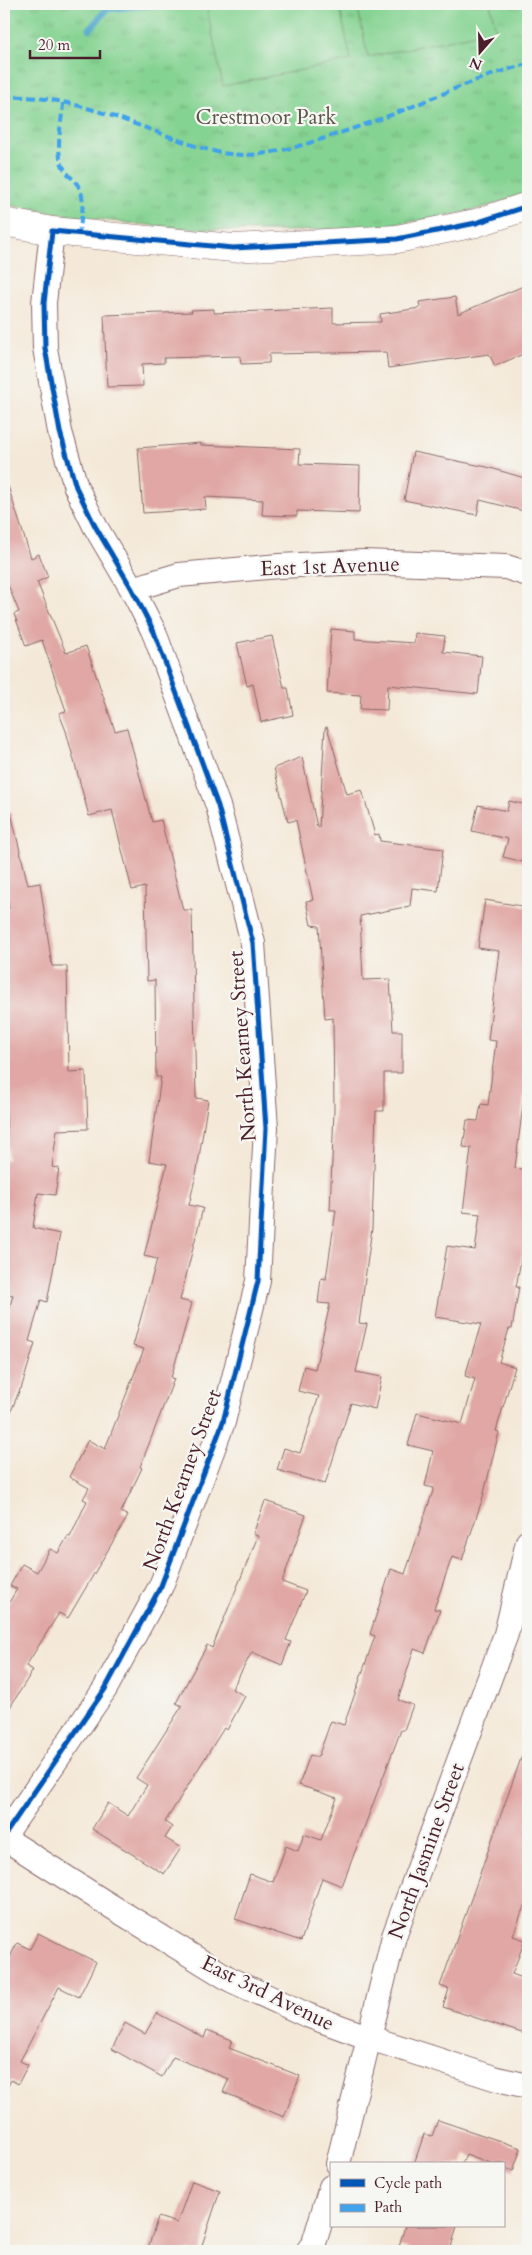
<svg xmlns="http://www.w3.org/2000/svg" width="532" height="2255" font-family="Cardo,serif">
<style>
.park{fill:url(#park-tufts);stroke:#68795e}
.pitch{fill:#85d392;stroke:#68795e}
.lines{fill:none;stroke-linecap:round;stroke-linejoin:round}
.stream{stroke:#4da6cb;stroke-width:7}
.building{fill:#e0a7a4}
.street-casing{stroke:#866668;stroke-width:26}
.secondary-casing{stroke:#866668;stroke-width:29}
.street{stroke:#fff;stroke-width:24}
.secondary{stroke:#fff;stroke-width:28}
.quiet{stroke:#40a2eb;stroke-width:4;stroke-dasharray:8 4;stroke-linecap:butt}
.cycleway-casing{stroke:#f6f6f2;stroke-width:8}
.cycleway{stroke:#0057b8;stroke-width:5}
.labels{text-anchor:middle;stroke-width:4.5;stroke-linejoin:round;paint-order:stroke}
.park-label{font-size:21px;fill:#5c554a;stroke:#f6f6f2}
.street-label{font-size:21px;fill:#4a1f2b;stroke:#f6f6f2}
</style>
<defs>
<pattern id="park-tufts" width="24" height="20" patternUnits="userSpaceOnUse" patternTransform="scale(1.25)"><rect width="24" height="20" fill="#85d392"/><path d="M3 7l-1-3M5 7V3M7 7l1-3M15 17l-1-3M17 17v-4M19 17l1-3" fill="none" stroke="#74b57e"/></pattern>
</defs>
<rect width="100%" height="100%" fill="#f6f6f2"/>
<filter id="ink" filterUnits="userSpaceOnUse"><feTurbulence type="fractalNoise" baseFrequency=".02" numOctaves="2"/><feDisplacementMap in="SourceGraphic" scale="10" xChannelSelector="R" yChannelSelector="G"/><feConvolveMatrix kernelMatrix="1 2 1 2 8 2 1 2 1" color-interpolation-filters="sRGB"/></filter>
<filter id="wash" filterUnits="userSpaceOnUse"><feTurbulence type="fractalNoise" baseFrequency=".0096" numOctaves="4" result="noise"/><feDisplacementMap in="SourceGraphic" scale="20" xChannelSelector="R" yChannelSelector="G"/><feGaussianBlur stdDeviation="1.12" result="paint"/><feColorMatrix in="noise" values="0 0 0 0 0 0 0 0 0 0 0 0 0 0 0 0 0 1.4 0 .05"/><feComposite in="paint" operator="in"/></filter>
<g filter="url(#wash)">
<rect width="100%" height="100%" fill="#f4e9d8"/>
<!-- park -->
<path class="park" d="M4,4H528V191C513,197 498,204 482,208C333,245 153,233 4,204Z"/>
<!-- pitch -->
<g class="pitch">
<polygon points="206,4 339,4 351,60 223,86"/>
<polygon points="357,4 490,4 496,30 368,57"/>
</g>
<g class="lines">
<!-- stream -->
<g class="stream">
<polyline points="107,9 159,4"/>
<polyline points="90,29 107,9 107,4"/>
</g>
</g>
<g id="blocks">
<!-- building -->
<g class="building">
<polygon points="528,284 528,352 495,366 489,354 388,368 386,352 269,354 269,363 241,364 240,356 164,358 164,363 142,364 143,386 107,387 104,315 192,312 191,310 214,309 214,313 333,308 333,323 381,322 380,314 420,308 419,302 455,297 458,314"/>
<polygon points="201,443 201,445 300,449 299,464 360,466 359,513 297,511 297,516 262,515 263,500 205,497 206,509 143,513 138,448"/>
<polygon points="413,452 487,467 528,479 528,512 480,500 477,515 404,500"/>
<polygon points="8,486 31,558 39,554 48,577 37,582 66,653 86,646 115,731 127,728 152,822 161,820 183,910 192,910 196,1098 208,1100 197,1170 189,1205 203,1208 180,1300 192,1303 171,1378 174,1379 140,1467 142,1468 121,1512 128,1516 68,1618 59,1613 26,1666 33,1670 4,1717 4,1611 17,1589 10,1586 22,1564 37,1572 50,1549 58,1553 68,1536 70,1537 87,1501 83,1499 89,1488 69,1477 88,1440 105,1449 144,1349 133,1346 157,1259 144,1256 167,1164 149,1161 161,1077 156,1077 155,980 147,981 145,887 132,890 112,810 89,816 66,731 59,713 66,711 42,640 26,646 14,614 19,612 4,575 4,487"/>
<polygon points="331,629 355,631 355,639 414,643 415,633 445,636 443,652 482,656 478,694 388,685 387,710 360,709 361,695 327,693"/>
<polygon points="272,636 284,688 288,688 293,715 261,722 253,684 247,686 237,643"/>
<polygon points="327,727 347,794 362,790 375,835 379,834 380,841 443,849 438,891 412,888 410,906 360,916 363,980 390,979 393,1031 402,1031 402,1073 384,1073 384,1111 376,1111 372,1228 359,1323 367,1324 356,1372 382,1377 375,1409 351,1403 325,1484 277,1470 284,1448 300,1453 319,1396 298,1391 304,1366 315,1369 330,1304 318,1303 321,1278 326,1279 336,1210 330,1210 334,1111 333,1018 325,1019 319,926 311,925 306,901 313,900 296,820 288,822 274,768 302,757 317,827 319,827 325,728"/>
<polygon points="509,801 528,805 528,863 503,857 508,839 472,831 478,805 507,811"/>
<polygon points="11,813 28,885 40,883 52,966 67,966 69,1072 86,1071 88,1129 57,1130 52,1167 59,1168 55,1195 38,1193 33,1228 60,1234 47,1302 41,1300 29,1341 35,1343 21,1389 20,1389 5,1426 4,1327 13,1295 4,1293 4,1272 8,1252 4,1251 4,1159 8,1160 4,1075 7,1075 4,1010 4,910 9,909 4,874 4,814"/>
<polygon points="485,900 528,907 528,1065 515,1168 528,1170 528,1222 516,1287 519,1287 512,1329 509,1329 499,1362 515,1367 496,1431 499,1432 483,1497 462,1560 452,1557 434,1609 440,1610 425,1653 414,1649 398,1700 413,1705 404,1730 401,1730 342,1886 322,1878 301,1941 235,1919 250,1874 273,1882 286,1846 298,1851 304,1834 321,1840 337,1798 299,1785 310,1755 318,1757 331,1721 344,1725 375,1636 370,1634 391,1569 405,1574 434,1488 425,1486 433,1451 408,1445 417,1413 462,1424 475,1379 465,1376 481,1324 435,1317 447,1246 475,1250 480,1214 463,1212 471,1148 463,1147 467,1120 478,1121 481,1104 488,1105 496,1041 488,1040 499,951 478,948"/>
<polygon points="265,1501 306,1515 282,1582 306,1591 286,1640 291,1642 282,1665 252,1652 232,1689 245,1696 227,1730 224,1728 165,1822 172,1827 165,1838 181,1848 164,1874 92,1829 108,1803 128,1816 147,1785 136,1778 182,1706 176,1703 207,1645 212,1648 258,1536 253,1534"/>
<polygon points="525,1747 528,1747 528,1895 513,1936 525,1940 512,1974 528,1980 528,2035 443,2007 449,1989 440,1986"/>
<polygon points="38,1933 96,1962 79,1997 59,1987 20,2061 28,2065 18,2084 11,2080 4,2094 4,1969 17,1943 30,1949"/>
<polygon points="157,2013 204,2038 207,2030 232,2040 229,2048 300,2076 284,2117 223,2092 229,2079 173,2057 162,2077 112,2049 125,2023 145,2034"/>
<polygon points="438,2120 521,2148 513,2171 503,2167 503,2164 493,2164 466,2154 462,2164 414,2164 424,2134 432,2136"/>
<polygon points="192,2181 220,2191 200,2251 147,2251 158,2217 177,2223"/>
<polygon points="405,2226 457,2226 450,2251 417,2251 399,2246"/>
</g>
</g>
</g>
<g filter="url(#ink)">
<use href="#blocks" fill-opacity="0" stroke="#866668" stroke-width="1"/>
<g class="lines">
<!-- street casing -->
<g class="street-casing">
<g id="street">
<polyline points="132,589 179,575 279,566 362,562 506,567 528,574"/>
<polyline points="4,1836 105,1689 161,1586 223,1422 258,1281 266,1128 253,943 218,806 154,632 132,589 95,526 76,487 60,432 45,348 44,303 52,231"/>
<polyline points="4,1838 101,1900 231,1980 307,2015 370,2038 497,2079 528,2086"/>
<polyline points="338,2164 394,1936 506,1634 528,1542"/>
<polyline points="308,2251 314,2243 331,2187"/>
</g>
</g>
<!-- secondary casing -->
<g class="secondary-casing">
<polyline id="secondary" points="4,222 52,231 233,248 397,239 476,223 528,206"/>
</g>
<!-- street -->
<use href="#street" class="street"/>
<!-- secondary -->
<use href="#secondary" class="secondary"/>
<!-- quiet -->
<g class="quiet">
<path d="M4,97C62,94 115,117 168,136C188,143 209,152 230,154C261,158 293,148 322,139C352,129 382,119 411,107C450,91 487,74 528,64"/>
<path d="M63,103C62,121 56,144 61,162C64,171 71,177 77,184C87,197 81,218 79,234"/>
</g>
<!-- cycleway casing -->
<g class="cycleway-casing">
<polyline id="cycleway" points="4,1836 105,1689 161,1586 223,1422 258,1281 266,1128 253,943 218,806 154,632 132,589 95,526 76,487 60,432 45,348 44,303 52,231 233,248 324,243 397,239 476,223 528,206"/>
</g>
<!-- cycleway -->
<use href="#cycleway" class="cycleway"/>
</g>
</g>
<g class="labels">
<!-- park labels -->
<g class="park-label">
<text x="266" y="124">Crestmoor Park</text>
</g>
<!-- street labels -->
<g class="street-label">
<text transform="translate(330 566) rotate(-2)" y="7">East 1st Avenue</text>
<text transform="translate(242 1046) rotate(-94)" y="7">North Kearney Street</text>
<text transform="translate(182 1480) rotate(-70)" y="7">North Kearney Street</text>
<text transform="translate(426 1851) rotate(-70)" y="7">North Jasmine Street</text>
<text transform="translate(268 1993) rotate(26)" y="7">East 3rd Avenue</text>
</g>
</g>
<!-- margin -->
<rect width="532" height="2255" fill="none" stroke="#f6f6f2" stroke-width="20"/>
<!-- legend -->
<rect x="330" y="2162" width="175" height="65" fill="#f6f6f2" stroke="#b1a0a2"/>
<rect x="340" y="2179" width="25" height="8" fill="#0057b8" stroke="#b1a0a2"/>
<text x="374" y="2188" font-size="15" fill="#4a1f2b">Cycle path</text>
<rect x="340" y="2204" width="25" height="8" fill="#40a2eb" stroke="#b1a0a2"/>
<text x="374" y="2212" font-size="15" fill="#4a1f2b">Path</text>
<!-- north arrow -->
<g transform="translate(480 52) rotate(200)" stroke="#f6f6f2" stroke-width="4" paint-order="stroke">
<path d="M0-4L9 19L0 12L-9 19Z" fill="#4a1f2b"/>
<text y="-8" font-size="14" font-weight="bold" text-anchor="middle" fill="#4a1f2b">N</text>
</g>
<!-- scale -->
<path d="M30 50v8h70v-8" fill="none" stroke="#4a1f2b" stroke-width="2.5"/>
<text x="38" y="50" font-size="15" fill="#4a1f2b" stroke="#f6f6f2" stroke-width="4" paint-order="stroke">20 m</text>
</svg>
